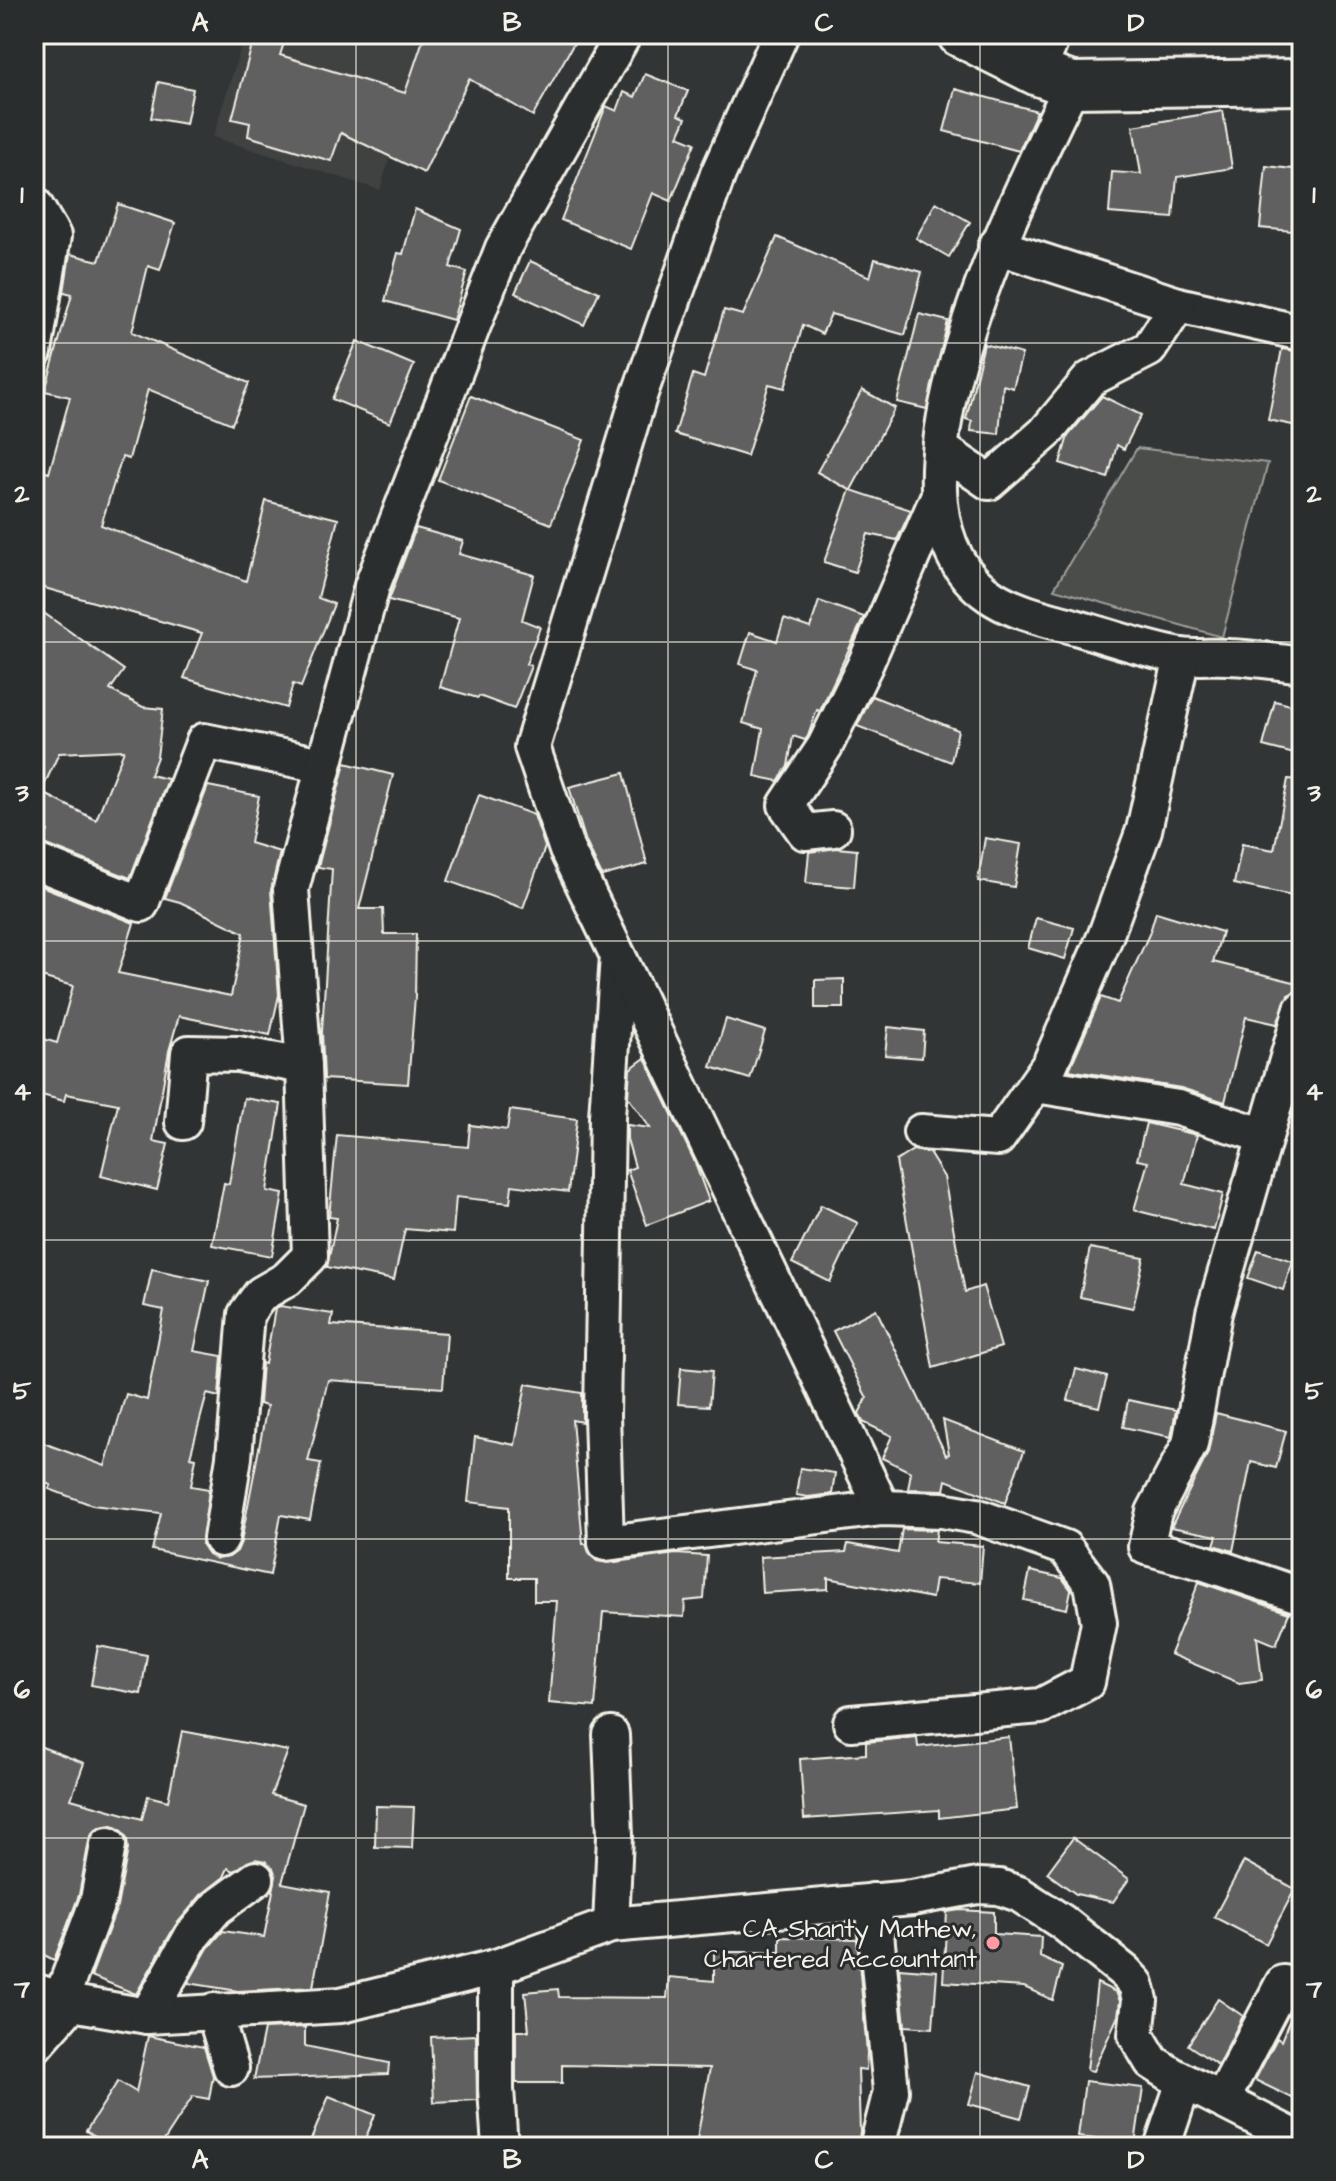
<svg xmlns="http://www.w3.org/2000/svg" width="1336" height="2181" font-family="'Architects Daughter',sans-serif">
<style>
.built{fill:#404242}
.green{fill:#4b4d4c;stroke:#a09f9a;stroke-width:2}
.building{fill:#5f605f;stroke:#f4f1e8;stroke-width:2;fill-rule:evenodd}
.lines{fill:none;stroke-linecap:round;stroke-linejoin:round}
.minor-casing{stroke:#f4f1e8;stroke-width:40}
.major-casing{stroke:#f4f1e8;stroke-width:50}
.minor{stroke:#2a2d2e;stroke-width:34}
.major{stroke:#2a2d2e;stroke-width:44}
.grid{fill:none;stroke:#f4f1e8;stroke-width:2;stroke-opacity:0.55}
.poi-dot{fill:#ff9aa2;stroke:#2a2d2e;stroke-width:3}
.labels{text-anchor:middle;stroke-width:6;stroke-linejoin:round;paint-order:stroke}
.poi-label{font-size:26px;fill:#f4f1e8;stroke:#2a2d2e;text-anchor:end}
.neatline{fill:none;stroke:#f4f1e8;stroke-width:3}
.grid-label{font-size:26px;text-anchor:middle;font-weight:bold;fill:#f4f1e8}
</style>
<rect width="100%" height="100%" fill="#323535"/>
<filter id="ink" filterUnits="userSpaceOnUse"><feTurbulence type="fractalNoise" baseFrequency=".0125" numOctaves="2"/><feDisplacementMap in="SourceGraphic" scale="16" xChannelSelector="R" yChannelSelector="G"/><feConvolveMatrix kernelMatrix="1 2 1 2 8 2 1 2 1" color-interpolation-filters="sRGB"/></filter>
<g filter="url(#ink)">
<!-- built -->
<polygon class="built" points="245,34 426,34 380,190 213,137"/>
<!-- green -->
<polygon class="green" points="1137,448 1268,463 1222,637 1054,589"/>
<!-- building -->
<g class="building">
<polygon points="255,34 287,34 280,55 405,93 425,34 579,34 533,116 469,79 424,173 341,133 331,161 248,136 250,123 232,119"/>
<polygon points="645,74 688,91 678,115 686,118 678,136 695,143 671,201 653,193 631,249 561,220 606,106 617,111 624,92 635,97"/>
<polygon points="158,82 193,89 186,124 151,118"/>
<polygon points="955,89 1037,111 1019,151 944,131"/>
<polygon points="1223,111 1232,168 1177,177 1173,218 1109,213 1112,172 1141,174 1133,126"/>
<polygon points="1266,166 1302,170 1302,232 1260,228"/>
<polygon points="936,202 970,222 949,257 916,238"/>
<polygon points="118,204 175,223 160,270 148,266 132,332 249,383 232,424 148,389 129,459 122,457 101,525 246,581 266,501 338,519 318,598 334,604 301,687 293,684 286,708 184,678 202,633 34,585 34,495 42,471 49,473 70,397 45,391 72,294 64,292 70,254 99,261"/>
<polygon points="415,209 461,229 450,267 467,272 453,320 385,301 398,253 403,254"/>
<polygon points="777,237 870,277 875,259 922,272 905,335 831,314 822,334 803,325 785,388 769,384 747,456 675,434 693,374 704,378 724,310 743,315"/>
<polygon points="530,261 599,292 584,325 515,293"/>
<polygon points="919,314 948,321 927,409 897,402"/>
<polygon points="357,341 414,365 390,423 332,399"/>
<polygon points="984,344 1022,354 1013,388 1003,385 999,434 971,431 972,421 966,419"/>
<polygon points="1282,349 1302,352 1302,427 1268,420"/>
<polygon points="862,390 895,408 851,490 911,510 897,540 868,534 855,572 824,562 850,490 817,472"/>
<polygon points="471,396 584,440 551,524 438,480"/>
<polygon points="1102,396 1141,415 1124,449 1117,445 1108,478 1060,463 1068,436"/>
<polygon points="416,528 463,541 459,554 534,575 522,620 540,627 526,664 531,666 514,709 479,696 478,698 440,687 459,618 389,600"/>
<polygon points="819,601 864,617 820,711 817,710 808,736 805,740 793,736 788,766 778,781 755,776 763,729 743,723 757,670 740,664 750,632 777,641 784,619 810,628"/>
<path d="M34,606L124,670L110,690L143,707L163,709L157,757L150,775L168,779L130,878L42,843L48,831L34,825ZM124,750L96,820L41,792L59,753Z"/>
<polygon points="872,696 958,730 951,762 857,726"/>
<polygon points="1275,701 1302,708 1302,756 1263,746"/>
<polygon points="345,763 393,775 359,909 383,909 384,934 416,934 415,997 408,1084 324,1079 322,1032 332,869 318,867"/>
<polygon points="624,773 647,864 602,876 586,842 569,787"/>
<polygon points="1288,779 1302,780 1302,898 1234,884 1242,844 1274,850"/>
<polygon points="208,786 259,796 250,843 280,852 271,890 279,995 270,1035 179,1016 169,1051 153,1141 168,1144 157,1190 101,1176 118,1104 66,1094 64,1101 34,1093 34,1060 40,1038 57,1043 73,986 34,975 34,883 134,923 118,973 231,996 244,933 180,902 165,898"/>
<polygon points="479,795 534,815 545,847 523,908 448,881"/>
<polygon points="985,838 1021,844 1014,887 978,881"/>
<polygon points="837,848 857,850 854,887 806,883 809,852"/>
<polygon points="1156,912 1222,932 1213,962 1302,984 1302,990 1288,995 1277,1024 1246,1017 1225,1102 1181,1088 1069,1070 1101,997 1118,1003 1150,932"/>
<polygon points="1036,918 1074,928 1065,959 1028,948"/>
<polygon points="844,979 844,1008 815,1008 815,980"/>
<polygon points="726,1019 765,1031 750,1079 711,1067"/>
<polygon points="888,1027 924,1031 922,1058 885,1055"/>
<polygon points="645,1058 693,1158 709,1201 647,1225 627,1170 635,1167 627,1139 627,1125 650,1128 628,1097 630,1069"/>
<polygon points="244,1098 281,1104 267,1191 283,1194 272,1256 212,1245 224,1183 229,1184"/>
<polygon points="510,1110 577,1119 568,1192 512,1185 510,1203 456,1197 453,1233 405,1229 394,1280 327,1267 337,1218 329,1217 337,1135 468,1147 470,1125 507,1130"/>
<polygon points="1146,1123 1197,1135 1184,1184 1223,1194 1214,1230 1134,1210 1148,1162 1137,1160"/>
<polygon points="913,1150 929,1153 944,1177 965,1292 983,1286 1001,1347 933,1368 896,1161"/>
<polygon points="821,1205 858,1223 830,1282 792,1263"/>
<polygon points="1090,1248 1144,1258 1133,1308 1080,1297"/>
<polygon points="1258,1250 1293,1261 1283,1290 1248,1278"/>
<polygon points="152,1269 209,1281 194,1351 222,1356 219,1397 207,1394 190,1457 196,1458 191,1486 209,1489 202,1545 208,1554 217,1559 229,1557 237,1551 241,1542 267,1406 259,1404 262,1363 265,1364 275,1309 280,1306 333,1314 331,1325 447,1333 443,1388 328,1380 308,1461 321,1463 310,1520 281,1515 270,1575 152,1550 161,1513 92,1505 49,1489 51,1485 34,1479 34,1460 41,1442 105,1466 126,1394 147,1400 164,1310 144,1306"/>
<polygon points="876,1309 946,1455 949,1454 943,1420 1024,1451 1005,1503 946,1480 944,1490 908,1489 911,1472 882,1458 892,1436 863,1422 859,1413 867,1398 833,1331"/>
<polygon points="681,1368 712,1371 709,1406 678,1404"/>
<polygon points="1076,1369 1107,1377 1099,1407 1068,1400"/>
<polygon points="526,1384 582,1393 582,1422 572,1420 583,1544 586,1544 590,1555 597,1561 608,1563 676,1554 707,1556 704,1599 685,1601 684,1617 603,1612 595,1707 549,1703 557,1601 534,1601 534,1578 509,1578 509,1507 468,1502 475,1437 515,1445"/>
<polygon points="1128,1400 1176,1410 1171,1437 1123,1427"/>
<polygon points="1216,1413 1286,1431 1276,1468 1251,1462 1233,1551 1214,1545 1217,1536 1171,1527 1208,1453"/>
<polygon points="800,1468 835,1473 832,1494 808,1497 796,1495"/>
<polygon points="902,1529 937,1530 935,1542 983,1546 980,1583 935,1579 932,1598 828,1578 828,1589 762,1593 760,1557 846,1552 848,1544 898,1553"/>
<polygon points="1030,1571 1062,1578 1071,1590 1067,1609 1024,1600"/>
<polygon points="1199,1582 1289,1613 1276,1645 1257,1637 1262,1680 1239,1683 1170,1654"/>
<polygon points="98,1646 147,1655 141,1694 91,1685"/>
<polygon points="182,1731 288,1751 271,1795 304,1804 282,1883 330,1892 313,1987 238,1991 188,1983 208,1948 223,1931 264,1937 276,1876 273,1868 265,1861 255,1859 234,1871 228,1868 224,1877 201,1895 175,1926 136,1994 91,1976 117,1907 128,1849 127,1839 121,1830 111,1825 101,1827 93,1832 89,1841 79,1895 54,1960 34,1950 34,1744 84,1763 71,1799 142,1819 148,1796 168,1801"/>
<polygon points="917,1737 918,1747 1009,1737 1017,1809 939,1818 939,1810 804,1819 800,1759 866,1754 866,1742"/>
<polygon points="376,1806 414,1807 412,1848 375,1847"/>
<polygon points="1073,1838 1129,1879 1113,1902 1076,1894 1047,1873"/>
<polygon points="1244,1861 1295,1889 1266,1944 1214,1917"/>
<polygon points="960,1910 994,1912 994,1934 1041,1937 1040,1957 1062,1967 1053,2000 1024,1987 943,1982 947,1912"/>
<polygon points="780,1937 857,1939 867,2053 866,2070 858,2069 860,2131 858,2147 741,2147 697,2139 710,2068 562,2065 562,2083 516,2083 516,2031 529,2031 525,1992 558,1989 559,1997 667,1998 669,1977 714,1981 714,1952 780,1952"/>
<polygon points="899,1968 937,1971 933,2028 905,2026"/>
<polygon points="1097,1983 1116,1992 1120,2001 1118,2016 1093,2071 1087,2070"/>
<polygon points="1301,1992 1302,2083 1294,2099 1255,2080 1277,2038 1281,2041"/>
<polygon points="1218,1999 1243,2016 1218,2065 1188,2045"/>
<polygon points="305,2027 305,2046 389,2063 388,2074 254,2079 264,2029"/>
<polygon points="476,2035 477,2100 434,2102 431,2037"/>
<polygon points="148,2036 204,2047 213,2076 209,2099 193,2096 160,2147 110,2147 86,2131 118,2081 136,2092"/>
<polygon points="978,2072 1030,2087 1021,2118 969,2104"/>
<polygon points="1085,2081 1143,2088 1135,2144 1078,2137"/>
<polygon points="329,2096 375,2115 362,2147 308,2147"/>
</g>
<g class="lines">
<!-- minor casing -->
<g class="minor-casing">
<g id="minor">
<polyline points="781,34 718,174 640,393 532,747 567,850 618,956 607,1117 602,1415 606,1543 882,1508 942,1510 976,1516 1065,1548 1092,1584 1099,1623 1087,1682 1041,1706 851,1723"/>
<polyline points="1038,73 1053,34"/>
<path d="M1072,85C1021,194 852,513 995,599C1018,613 1050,620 1075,627C1110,637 1146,650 1181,656C1197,658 1214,656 1229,657C1254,658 1278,662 1302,665"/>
<polyline points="34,204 53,236 34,352"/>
<polyline points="996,246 1178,305 1302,333"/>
<polyline points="941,449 989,482 1045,433 1090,379 1149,349 1178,305"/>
<polyline points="833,829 805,832 786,805 825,746 865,665 938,497"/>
<polyline points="34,861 141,904 204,741 307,762"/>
<polyline points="620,960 882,1508"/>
<polyline points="1302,1009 1214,1313 1190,1444 1154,1512 1146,1547 1202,1562 1302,1596"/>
<polyline points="1036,1085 1178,1108 1265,1136"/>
<polyline points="183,1122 189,1053 238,1054 304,1066"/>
<polyline points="921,1132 998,1138 1050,1064 1105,937 1144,830 1182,656"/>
<polyline points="221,1539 234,1457 246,1314 261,1294 287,1279 310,1256 304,1066 291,889 372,586 503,248 624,34"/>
<polyline points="611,1735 615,1836 611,1925"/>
<polyline points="873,1901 891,2091 877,2147"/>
<polyline points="496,1967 496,2089 500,2147"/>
<polyline points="34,1991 72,2003 147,2016 341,2005 496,1967 611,1925 912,1898 978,1886 999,1887 1019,1894 1062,1922 1125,1972 1136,1984 1140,2000 1136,2035 1152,2062 1174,2076 1302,2141"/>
<polyline points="61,1999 98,1900 108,1845"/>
<polyline points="214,2011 231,2068"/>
<polyline points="147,2016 192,1936 216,1908 256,1879"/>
<polyline points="34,2046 72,2003"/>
<polyline points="1222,2100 1283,1983"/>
<polyline points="1162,2147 1184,2082"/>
</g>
</g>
<!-- major casing -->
<g class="major-casing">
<polyline id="major" points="960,34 1038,73 1072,85 1302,82"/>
</g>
<!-- minor -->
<use href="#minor" class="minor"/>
<!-- major -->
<use href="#major" class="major"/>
</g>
</g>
<!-- grid -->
<path class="grid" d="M356,34V2147M668,34V2147M980,34V2147M34,343H1302M34,642H1302M34,941H1302M34,1240H1302M34,1539H1302M34,1838H1302"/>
<!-- markers -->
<circle class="poi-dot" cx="993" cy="1943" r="8"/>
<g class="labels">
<!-- poi labels -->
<g class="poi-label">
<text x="977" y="1937">CA Shanty Mathew,<tspan x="977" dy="30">Chartered Accountant</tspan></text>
</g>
</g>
<!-- margin -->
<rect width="1336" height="2181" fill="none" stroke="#2a2d2e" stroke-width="88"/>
<rect x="44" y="44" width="1248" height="2093" class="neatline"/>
<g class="grid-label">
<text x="200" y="31">A</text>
<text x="512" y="31">B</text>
<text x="824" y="31">C</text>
<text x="1136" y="31">D</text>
<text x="22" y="203">1</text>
<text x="1314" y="203">1</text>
<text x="22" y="502">2</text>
<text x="1314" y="502">2</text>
<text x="22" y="801">3</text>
<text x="1314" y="801">3</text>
<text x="22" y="1100">4</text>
<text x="1314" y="1100">4</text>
<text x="22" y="1399">5</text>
<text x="1314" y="1399">5</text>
<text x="22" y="1698">6</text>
<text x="1314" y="1698">6</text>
<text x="22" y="1997">7</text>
<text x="1314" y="1997">7</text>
<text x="200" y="2168">A</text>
<text x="512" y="2168">B</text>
<text x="824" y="2168">C</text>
<text x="1136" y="2168">D</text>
</g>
</svg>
